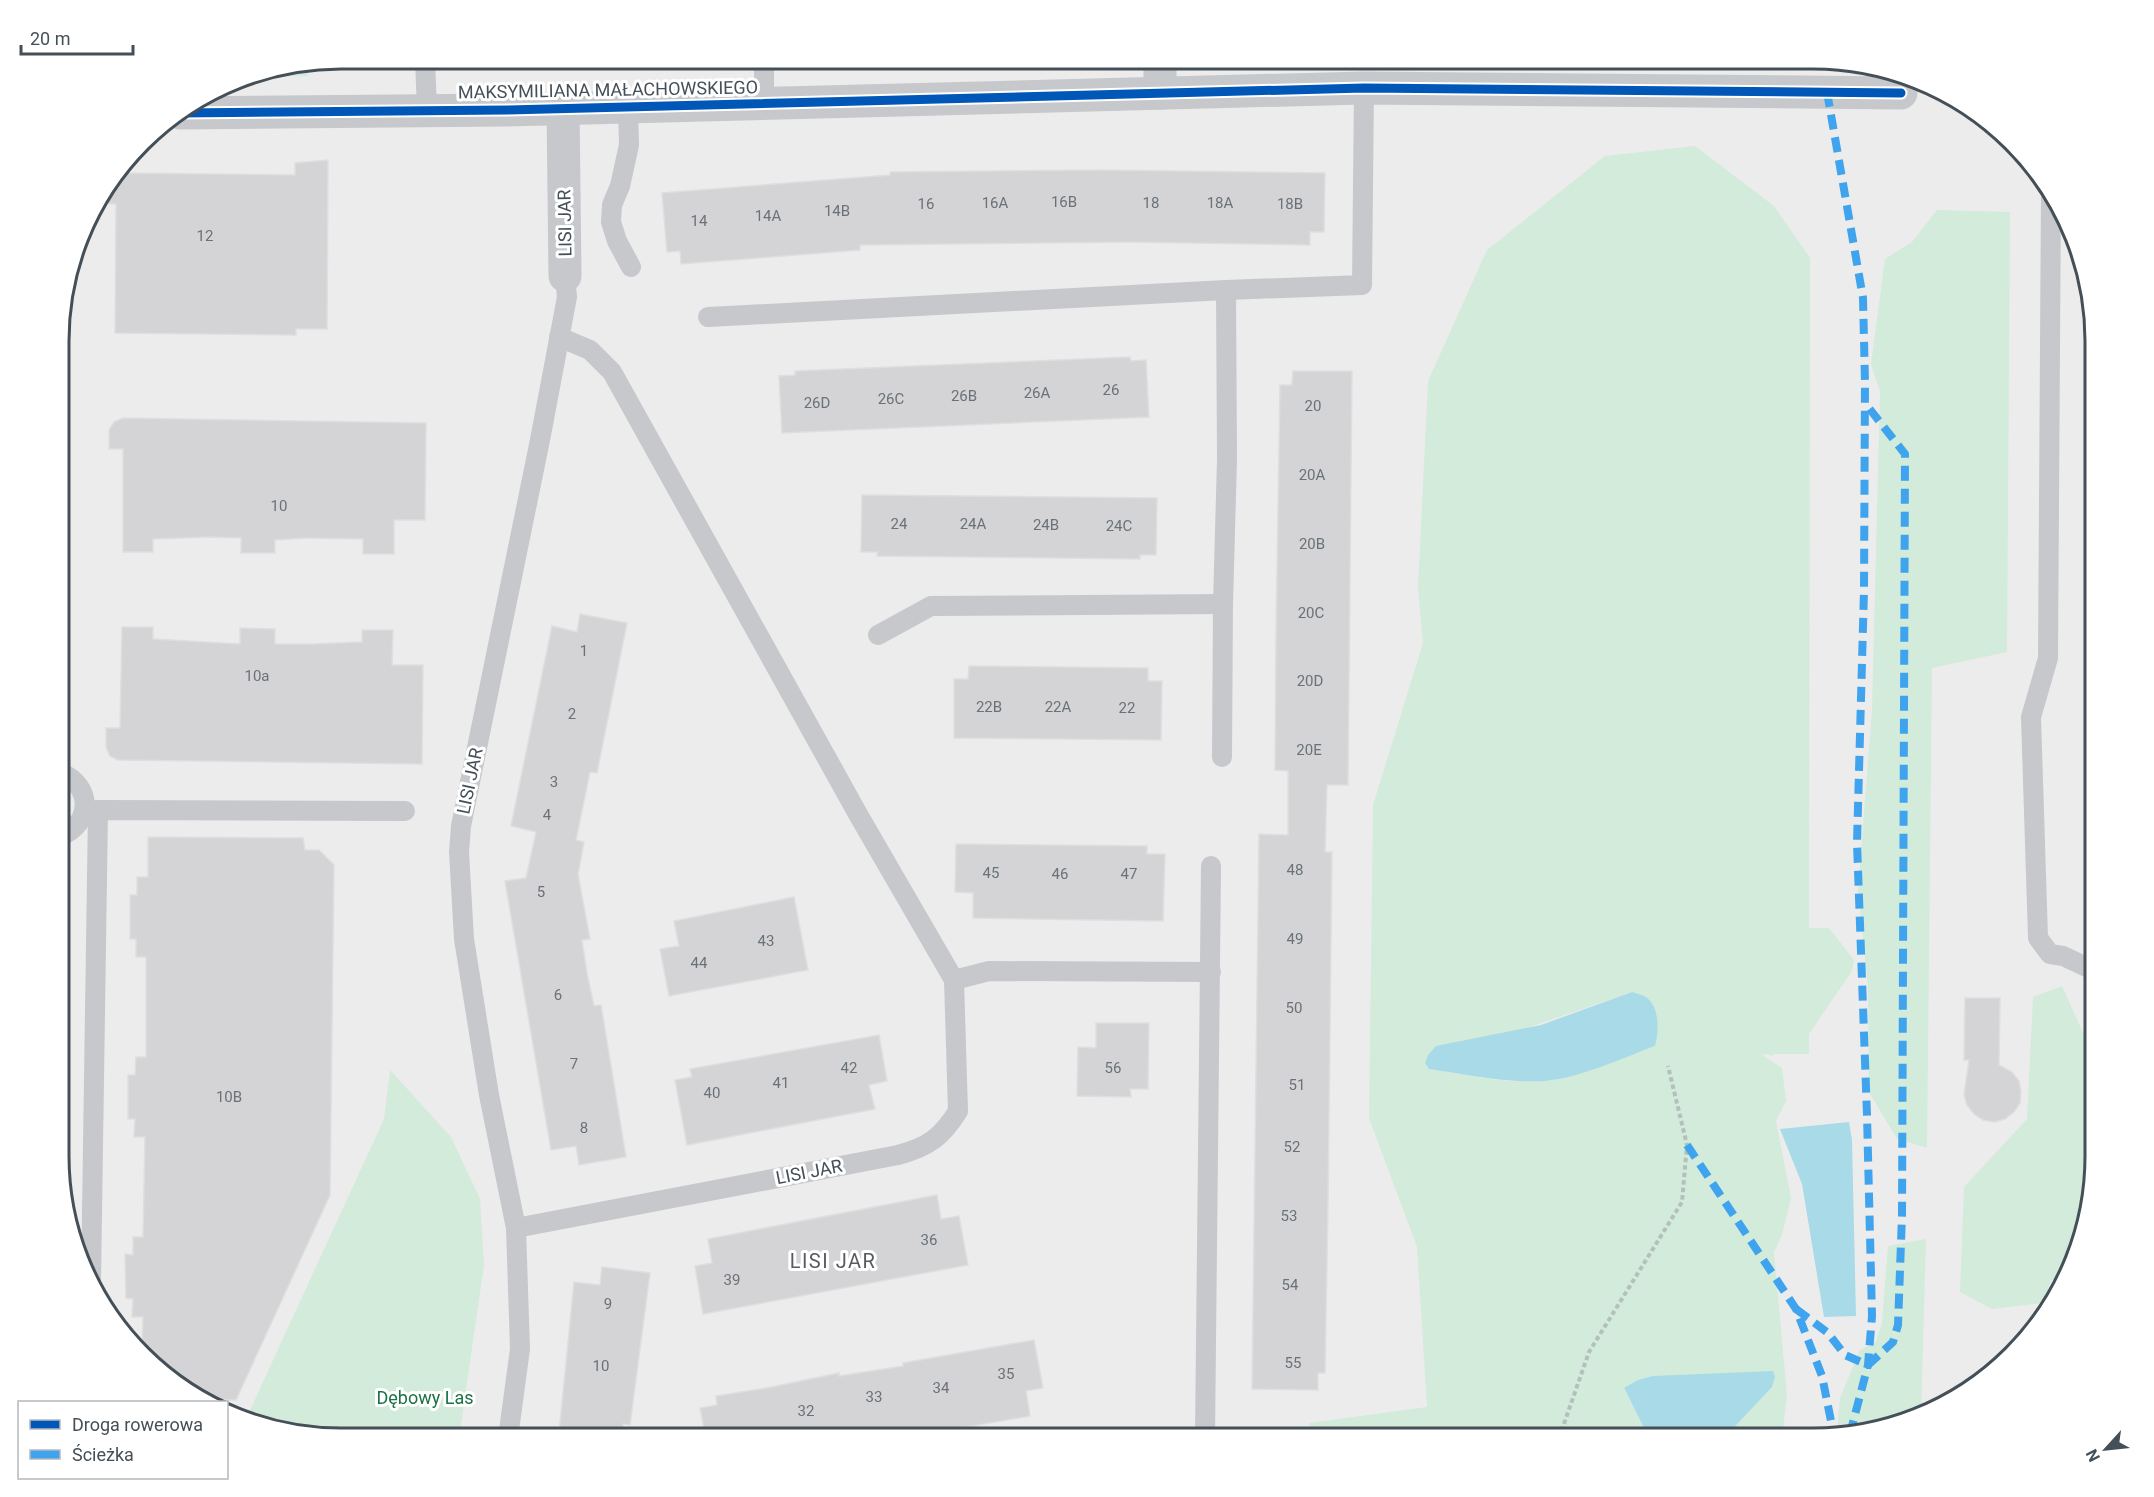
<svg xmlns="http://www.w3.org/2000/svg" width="2154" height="1497" font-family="Roboto,sans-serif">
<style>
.green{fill:#d2ebda;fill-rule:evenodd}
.water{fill:#a8dbe7}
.building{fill:#d4d4d6;stroke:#dededf;stroke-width:1.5}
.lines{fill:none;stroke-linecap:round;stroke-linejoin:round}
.path{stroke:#b4c0bc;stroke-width:4;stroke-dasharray:4.5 3;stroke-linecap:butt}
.lane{stroke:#c6c8cb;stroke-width:20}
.street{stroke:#c6c8cb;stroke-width:33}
.quiet{stroke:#3fa4ed;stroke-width:8;stroke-dasharray:15 8;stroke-linecap:butt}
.cycleway-casing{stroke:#fff;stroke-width:13}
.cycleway{stroke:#0057b8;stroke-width:9}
.labels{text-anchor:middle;stroke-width:6;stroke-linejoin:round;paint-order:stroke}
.number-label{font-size:15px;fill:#6a7278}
.street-label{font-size:18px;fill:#454f57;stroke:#fff}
.park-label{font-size:18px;fill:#1c7244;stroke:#fff}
.neighbourhood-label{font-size:20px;letter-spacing:1.5px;fill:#585c5f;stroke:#fff}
.rim{fill:none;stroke:#454f57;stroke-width:3}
</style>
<rect width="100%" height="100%" fill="#edecec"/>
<!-- green -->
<g class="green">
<polygon points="307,65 308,76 246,77"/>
<path d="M1695,146L1774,206L1810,258L1809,928H1829L1854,960L1852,971L1809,1034V1054H1775L1771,1056L1768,1054L1762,1055L1782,1068L1786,1101L1776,1121L1791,1198L1782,1235L1774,1252L1787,1395L1782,1438H1724L1772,1387L1624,1389L1649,1438H1310L1309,1423L1427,1407L1417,1247L1369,1118L1373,805L1423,643L1418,589L1428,381L1487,250L1605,156ZM1632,992L1655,1046C1620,1059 1583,1077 1545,1081C1513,1085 1462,1074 1429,1069L1425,1063Z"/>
<polygon points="1937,210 2010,212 2007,652 1932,668 1927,1148 1897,1139 1869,1092 1868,986 1858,891 1872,710 1880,392 1871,364 1885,259 1912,242"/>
<polygon points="2062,986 2095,1059 2095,1174 2080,1247 2063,1279 2051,1280 2043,1303 1992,1309 1960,1292 1964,1187 2027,1119 2033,997"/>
<polygon points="390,1070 451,1137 480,1199 484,1265 459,1438 323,1438 250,1423 245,1421 384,1119"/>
<polygon points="1926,1239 1921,1413 1837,1433 1840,1398 1860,1350 1876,1342 1882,1323 1888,1246"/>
</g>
<!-- water -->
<g class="water">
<path d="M1632,992C1636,993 1642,995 1646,997C1660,1007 1659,1032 1655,1046C1620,1059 1583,1077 1545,1081C1512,1084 1462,1074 1429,1069L1425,1063L1428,1055L1436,1046L1541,1025Z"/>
<polygon points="1849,1122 1852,1140 1856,1316 1824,1317 1802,1184 1780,1129"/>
<polygon points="1773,1371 1775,1377 1772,1387 1724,1438 1649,1438 1624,1388 1638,1380 1653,1376"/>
</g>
<!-- building -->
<g class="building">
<polygon points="328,160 327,329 296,329 296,335 115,333 116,204 97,203 120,173 295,175 295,163"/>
<polygon points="1098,170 1325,173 1324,232 1310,232 1310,245 1130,242 860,245 860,250 681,264 680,251 667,252 662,193 890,175 890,172"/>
<polygon points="1130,357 1131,361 1146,360 1149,417 782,433 779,376 795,375 795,371"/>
<polygon points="1293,371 1352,371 1348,785 1327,785 1325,852 1332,852 1328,1204 1325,1373 1318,1373 1318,1390 1252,1389 1259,834 1288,835 1288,771 1275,770 1276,633 1280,385 1292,385"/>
<polygon points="123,418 426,423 425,520 394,520 394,554 363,554 363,539 305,538 275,540 275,553 241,553 241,538 209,537 153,539 153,552 123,552 123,449 109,449 109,430 114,422"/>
<polygon points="862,495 1157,498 1156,555 1140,555 1140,559 877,556 878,552 861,552"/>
<polygon points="580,614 627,623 597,773 590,772 576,840 584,842 578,874 590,939 582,940 587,973 594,1006 601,1005 626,1157 579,1165 576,1146 551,1150 505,881 526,878 536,832 511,826 552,626 577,632"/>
<polygon points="122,627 153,627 153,639 240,644 240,628 275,629 275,644 313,644 362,642 362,630 393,630 392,665 423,665 422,764 118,760 110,756 106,747 106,728 120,728"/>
<polygon points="969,666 1148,668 1148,681 1162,681 1161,740 954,738 954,679 968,679"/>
<polygon points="148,837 303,838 305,850 319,850 334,865 330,1195 236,1400 205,1399 169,1380 142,1350 143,1317 132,1317 133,1299 126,1298 125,1254 133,1255 133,1237 143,1237 145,1137 134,1137 135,1119 128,1119 128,1075 135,1075 136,1057 146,1057 146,957 136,957 136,939 130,939 130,895 137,895 137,877 148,877"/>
<polygon points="956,844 1147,846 1147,854 1165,854 1163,921 973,918 973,893 955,892"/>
<polygon points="794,897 808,970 669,996 660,949 679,946 674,921"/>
<polygon points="1965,998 2000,998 1999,1065 2012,1072 2019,1081 2021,1092 2020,1103 2014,1112 2005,1119 1995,1122 1983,1120 1974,1114 1967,1105 1964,1095 1969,1060 1964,1060"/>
<polygon points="1096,1023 1149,1023 1148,1089 1130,1089 1131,1097 1077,1096 1078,1047 1096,1048"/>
<polygon points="879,1035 887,1081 869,1085 875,1109 687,1145 675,1080 692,1077 690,1069"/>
<polygon points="937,1195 941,1219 959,1216 968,1265 703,1314 695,1266 712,1263 708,1239"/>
<polygon points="602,1267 650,1273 630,1425 623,1424 621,1438 562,1438 563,1434 559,1433 574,1282 600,1285"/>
<polygon points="1034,1340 1043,1388 1026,1391 1030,1416 904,1438 792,1438 791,1431 763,1438 706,1438 700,1408 717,1405 716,1396 767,1388 839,1373 839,1376 903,1366 903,1363"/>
</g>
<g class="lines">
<!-- path -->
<g class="path">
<polyline points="111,1314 111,1303"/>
<polyline points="1559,1438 1589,1352 1682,1202 1687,1145 1668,1066"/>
</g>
<!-- lane -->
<g class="lane">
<polyline points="425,59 427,111"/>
<polyline points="764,103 764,59"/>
<polyline points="628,106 629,145 620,186 612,205 611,222 617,241 631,267"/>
<polyline points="2051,192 2048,658 2031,717 2038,938 2050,954 2063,956 2095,971"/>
<polyline points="708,317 1226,290 1362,285 1364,88"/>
<polyline points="559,337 590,350 612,372 859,816 954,980 989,971 1211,972"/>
<polyline points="878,635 931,606 1223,604"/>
<polyline points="1222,757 1223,604 1227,459 1226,290"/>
<path d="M61,773C92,785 93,823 61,836"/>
<polyline points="83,814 98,810 405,811"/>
<path d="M516,1228L898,1155C928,1147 942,1137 958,1111L954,980"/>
<polyline points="91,1281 98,810"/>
<polyline points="508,1438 520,1349 516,1228 489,1095 464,939 459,852 461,826 540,440 567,297 565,276"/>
<polyline points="1205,1438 1211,866"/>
</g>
<!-- street -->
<g class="street">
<polyline points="1160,59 1160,93"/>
<polyline points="563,108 565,276"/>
<polyline points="180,113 507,110 1364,88 1901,93"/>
</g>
<!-- quiet -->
<g class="quiet">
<polyline points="1827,92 1863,298 1865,382 1864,590 1857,843 1867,1115 1872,1316 1868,1365 1851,1430"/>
<polyline points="1687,1145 1796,1309 1822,1376 1832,1426 1832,1434"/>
<polyline points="1796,1309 1828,1333 1845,1355 1868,1365 1893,1342 1898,1325 1902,1215 1905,454 1865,403"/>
</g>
<!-- cycleway casing -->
<g class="cycleway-casing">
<polyline id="cycleway" points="180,113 507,110 1364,88 1901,93"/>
</g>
<!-- cycleway -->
<use href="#cycleway" class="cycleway"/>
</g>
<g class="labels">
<!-- number labels -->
<g class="number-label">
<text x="1064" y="207">16B</text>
<text x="995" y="208">16A</text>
<text x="1151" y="208">18</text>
<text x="1220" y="208">18A</text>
<text x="926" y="209">16</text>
<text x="1290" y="209">18B</text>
<text x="837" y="216">14B</text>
<text x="768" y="221">14A</text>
<text x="699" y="226">14</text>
<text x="205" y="241">12</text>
<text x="1111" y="395">26</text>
<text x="1037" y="398">26A</text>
<text x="964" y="401">26B</text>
<text x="891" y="404">26C</text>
<text x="817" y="408">26D</text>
<text x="1313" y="411">20</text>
<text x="1312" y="480">20A</text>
<text x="279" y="511">10</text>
<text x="899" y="529">24</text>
<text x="973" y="529">24A</text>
<text x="1046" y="530">24B</text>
<text x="1119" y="531">24C</text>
<text x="1312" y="549">20B</text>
<text x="1311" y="618">20C</text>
<text x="584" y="656">1</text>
<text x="257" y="681">10a</text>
<text x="1310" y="686">20D</text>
<text x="989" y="712">22B</text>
<text x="1058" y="712">22A</text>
<text x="1127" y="713">22</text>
<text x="572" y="719">2</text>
<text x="1309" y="755">20E</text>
<text x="554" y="787">3</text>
<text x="547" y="820">4</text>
<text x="1295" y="875">48</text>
<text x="991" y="878">45</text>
<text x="1060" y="879">46</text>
<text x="1129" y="879">47</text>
<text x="541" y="897">5</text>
<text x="1295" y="944">49</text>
<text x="766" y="946">43</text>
<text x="699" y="968">44</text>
<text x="558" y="1000">6</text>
<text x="1294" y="1013">50</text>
<text x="574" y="1069">7</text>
<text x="849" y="1073">42</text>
<text x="1113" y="1073">56</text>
<text x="781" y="1088">41</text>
<text x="1297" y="1090">51</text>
<text x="712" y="1098">40</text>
<text x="229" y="1102">10B</text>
<text x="584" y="1133">8</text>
<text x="1292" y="1152">52</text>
<text x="1289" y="1221">53</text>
<text x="929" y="1245">36</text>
<text x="732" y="1285">39</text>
<text x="1290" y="1290">54</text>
<text x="608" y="1309">9</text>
<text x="1293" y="1368">55</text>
<text x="601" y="1371">10</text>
<text x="1006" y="1379">35</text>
<text x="941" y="1393">34</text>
<text x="874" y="1402">33</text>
<text x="806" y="1416">32</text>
</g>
<!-- street labels -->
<g class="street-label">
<text transform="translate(608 90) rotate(-1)" y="6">MAKSYMILIANA MAŁACHOWSKIEGO</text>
<text transform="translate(565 223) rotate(-91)" y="6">LISI JAR</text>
<text transform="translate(470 781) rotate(-78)" y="6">LISI JAR</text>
<text transform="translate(809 1172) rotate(-11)" y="6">LISI JAR</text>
</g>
<!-- park labels -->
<g class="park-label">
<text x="425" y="1404">Dębowy Las</text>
</g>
<!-- neighbourhood labels -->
<g class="neighbourhood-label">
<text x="833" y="1268">LISI JAR</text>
</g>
</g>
<!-- crop -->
<path d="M0 0H2154V1497H0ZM341 69H1813A272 272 0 0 1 2085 341V1156A272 272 0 0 1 1813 1428H341A272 272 0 0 1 69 1156V341A272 272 0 0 1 341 69Z" fill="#fff" fill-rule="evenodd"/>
<path class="rim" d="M341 69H1813A272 272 0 0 1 2085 341V1156A272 272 0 0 1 1813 1428H341A272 272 0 0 1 69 1156V341A272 272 0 0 1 341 69Z"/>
<!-- legend -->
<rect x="18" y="1401" width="210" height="78" fill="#ffffff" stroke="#b5b9bc" stroke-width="1.5"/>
<rect x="30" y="1420" width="30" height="9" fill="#0057b8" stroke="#b5b9bc" stroke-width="1.5"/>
<text x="72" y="1431" font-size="18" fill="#454f57">Droga rowerowa</text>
<rect x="30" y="1450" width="30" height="9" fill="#3fa4ed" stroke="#b5b9bc" stroke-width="1.5"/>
<text x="72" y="1461" font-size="18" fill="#454f57">Ścieżka</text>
<!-- north arrow -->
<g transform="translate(2106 1449) rotate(243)" stroke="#ffffff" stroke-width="4.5" paint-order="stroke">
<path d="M0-4.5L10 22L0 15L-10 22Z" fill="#454f57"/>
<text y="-9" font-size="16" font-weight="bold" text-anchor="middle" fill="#454f57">N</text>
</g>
<!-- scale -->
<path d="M21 45v9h112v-9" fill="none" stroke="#454f57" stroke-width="3"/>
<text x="30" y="45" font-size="18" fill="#454f57" stroke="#ffffff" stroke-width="4.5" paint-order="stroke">20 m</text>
</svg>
